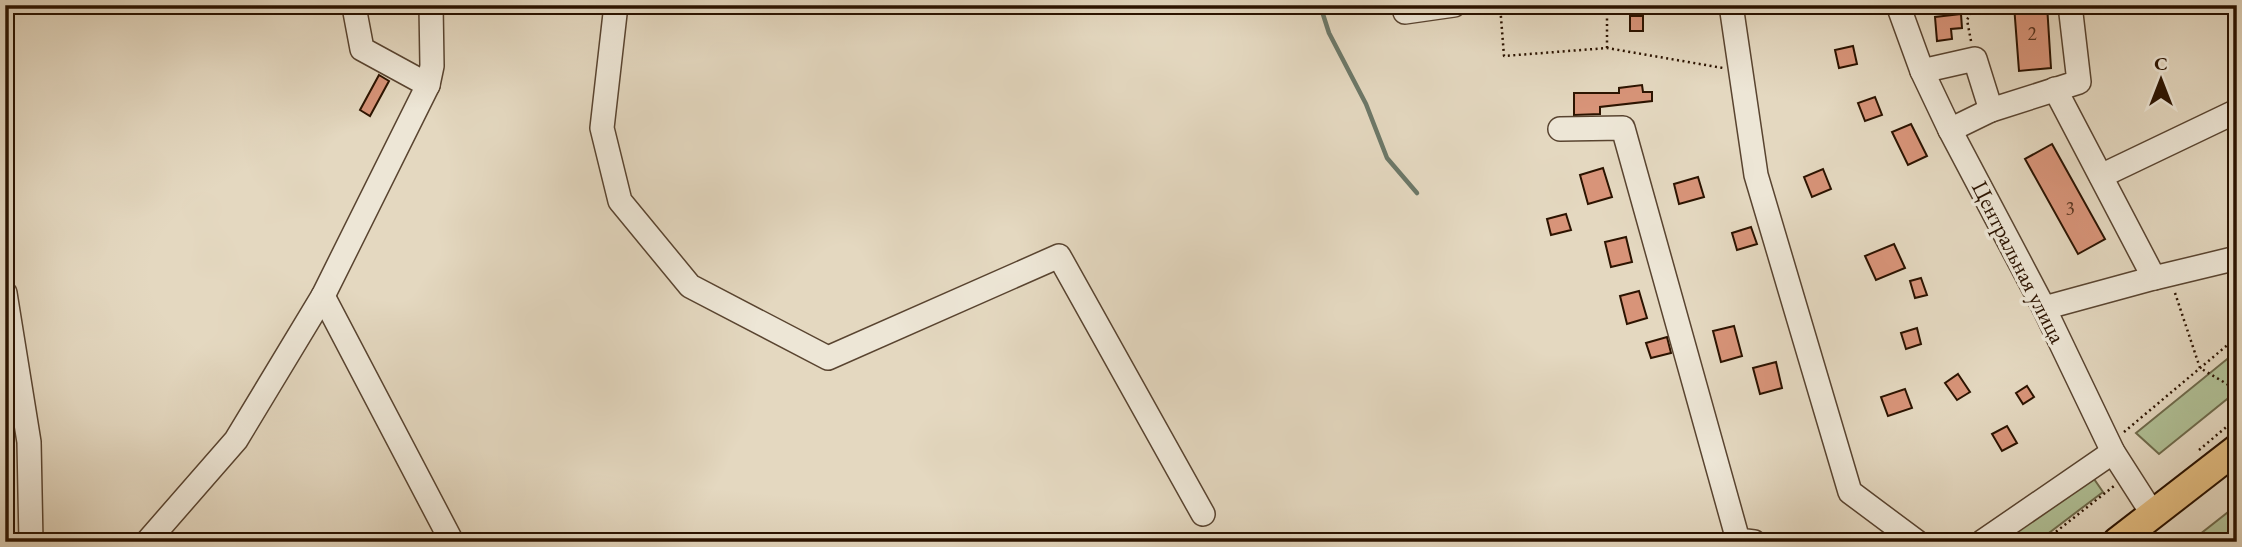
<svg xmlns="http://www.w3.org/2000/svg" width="2242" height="547" font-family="'EB Garamond',serif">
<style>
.green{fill:#b0c096;stroke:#6e6a4b;stroke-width:2}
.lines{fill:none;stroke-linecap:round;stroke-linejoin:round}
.stream{stroke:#6c7868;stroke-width:4.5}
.building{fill:#d89479;stroke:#2b1300;stroke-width:2}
.minor-casing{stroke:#594430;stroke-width:26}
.major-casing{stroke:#2b1300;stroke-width:32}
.path{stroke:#2b1300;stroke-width:2.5;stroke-dasharray:2 3.5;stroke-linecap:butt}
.minor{stroke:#ede6d6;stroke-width:23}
.major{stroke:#e2bc80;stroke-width:28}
.labels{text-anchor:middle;stroke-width:7;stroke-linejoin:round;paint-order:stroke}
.number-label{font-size:19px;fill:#56331e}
.street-label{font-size:23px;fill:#2b1300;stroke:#ede6d6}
</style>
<rect width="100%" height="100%" fill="#e4d8c0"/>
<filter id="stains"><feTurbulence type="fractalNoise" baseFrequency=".00286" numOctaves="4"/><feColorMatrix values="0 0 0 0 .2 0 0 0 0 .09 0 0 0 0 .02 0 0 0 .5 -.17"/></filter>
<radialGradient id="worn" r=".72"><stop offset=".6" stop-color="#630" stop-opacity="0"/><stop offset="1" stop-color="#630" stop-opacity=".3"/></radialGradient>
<!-- green -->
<g class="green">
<polygon points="2237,351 2237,391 2159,454 2136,433"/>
<polygon points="2092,476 2103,492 2037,542 2001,542"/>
<polygon points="2237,505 2237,542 2190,542"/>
</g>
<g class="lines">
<!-- stream -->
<polyline class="stream" points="1320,5 1329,33 1366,104 1387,158 1417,193"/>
</g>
<!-- building -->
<g class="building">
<polygon points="2014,5 2047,5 2051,68 2019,71"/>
<polygon points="1961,14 1962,28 1951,29 1952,39 1937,41 1935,17"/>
<rect x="1630" y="16" width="13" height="15"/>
<polygon points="1853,46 1857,64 1839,68 1835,50"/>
<polygon points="379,75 389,81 370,116 360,110"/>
<polygon points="1642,85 1643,92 1652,92 1652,101 1600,107 1600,114 1574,115 1574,93 1619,93 1619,88"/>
<polygon points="1875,97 1882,115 1865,121 1858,103"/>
<polygon points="1911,124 1927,156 1908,165 1892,132"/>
<polygon points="2052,144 2105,239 2078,254 2025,159"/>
<polygon points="1603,168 1612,197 1588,204 1580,175"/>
<polygon points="1823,169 1831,189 1812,197 1804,177"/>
<polygon points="1698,177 1704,197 1679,204 1674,184"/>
<polygon points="1566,214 1571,230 1551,235 1547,219"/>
<polygon points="1751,227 1757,244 1737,250 1732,233"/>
<polygon points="1626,237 1632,262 1611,267 1605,242"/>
<polygon points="1894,244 1905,268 1876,280 1865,256"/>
<polygon points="1921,278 1927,295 1915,298 1910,281"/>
<polygon points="1639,291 1647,318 1627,324 1620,296"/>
<polygon points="1734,326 1742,356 1721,362 1713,331"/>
<polygon points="1917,328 1921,344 1906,349 1901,333"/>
<polygon points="1667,337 1671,353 1651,358 1646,343"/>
<polygon points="1776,362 1782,388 1760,394 1753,368"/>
<polygon points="1958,374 1970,392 1957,400 1945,383"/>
<polygon points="2027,386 2034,397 2023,404 2016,393"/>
<polygon points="1905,389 1912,408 1888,416 1881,397"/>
<polygon points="2007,426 2017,443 2002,451 1992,434"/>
</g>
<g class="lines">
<!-- minor casing -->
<g class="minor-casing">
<g id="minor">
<polyline points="616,5 602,128 620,201 690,286 828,358 1059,256 1203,514"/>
<polyline points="1731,5 1756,175 1850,492 1917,542"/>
<polyline points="1898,5 1922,71 1950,130 2044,308 2113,452 2152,513"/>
<polyline points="355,12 362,49 428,85"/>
<polyline points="1405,12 1454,5"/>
<polyline points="1922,71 1975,59 1991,110 1950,130"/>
<polyline points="1991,110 2079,82 2070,5"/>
<polyline points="1560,129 1623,128 1738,540 1754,542"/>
<polyline points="2101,176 2237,111"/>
<polyline points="2154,278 2237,258"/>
<polyline points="5,293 29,442 31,542"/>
<polyline points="323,296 452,542"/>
<polyline points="2044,308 2154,278 2055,89"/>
<polyline points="147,542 236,440 323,296 428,85 432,66 431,5"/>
<polyline points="1982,542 2113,452"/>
</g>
</g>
<!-- major casing -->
<g class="major-casing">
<polyline id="major" points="2117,542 2237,449"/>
</g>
<!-- path -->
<g class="path">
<polyline points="1500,5 1504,56 1607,48 1723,68"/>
<polyline points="1971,41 1967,20 1975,5"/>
<polyline points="1607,48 1607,5"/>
<polyline points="2175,293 2200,368 2237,390"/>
<polyline points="2124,432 2237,337"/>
<polyline points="2199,450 2237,418"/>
<polyline points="2043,542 2114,486"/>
</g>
<!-- minor -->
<use href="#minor" class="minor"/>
<!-- major -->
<use href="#major" class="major"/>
</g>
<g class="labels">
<!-- number labels -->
<g class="number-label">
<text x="2032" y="40">2</text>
<text x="2070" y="215">3</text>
</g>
<!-- street labels -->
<g class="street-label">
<text transform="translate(2019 262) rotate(63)" y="8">Центральная улица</text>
</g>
</g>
<!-- margin -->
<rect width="2242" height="547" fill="none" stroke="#e4d8c0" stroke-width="28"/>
<rect x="7" y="7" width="2228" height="533" fill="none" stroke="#2b1300" stroke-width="3.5"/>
<rect x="14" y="14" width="2214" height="519" fill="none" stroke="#2b1300" stroke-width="2"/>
<!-- north arrow -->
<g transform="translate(2161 80)" stroke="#ede6d6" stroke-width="5" paint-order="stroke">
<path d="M0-5L12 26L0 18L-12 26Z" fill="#2b1300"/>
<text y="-10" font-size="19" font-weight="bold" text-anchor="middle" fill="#2b1300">С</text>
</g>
<rect width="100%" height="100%" filter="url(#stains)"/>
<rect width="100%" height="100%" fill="url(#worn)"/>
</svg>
